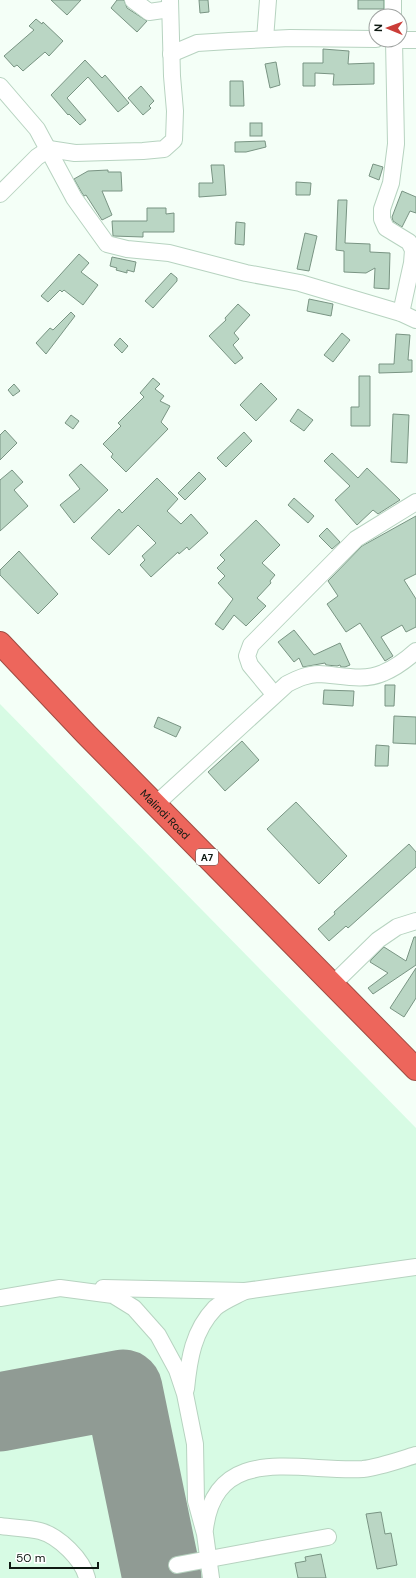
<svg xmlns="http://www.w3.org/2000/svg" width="416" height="1578" font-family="'DM Sans',sans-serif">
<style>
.built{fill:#d7fbe4}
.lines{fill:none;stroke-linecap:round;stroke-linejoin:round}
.runway{stroke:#909b94;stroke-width:79}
.building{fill:#bad6c4;stroke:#799483}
.minor-casing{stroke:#b7d3c0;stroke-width:18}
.highway-casing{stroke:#9f4b42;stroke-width:24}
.minor{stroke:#fff;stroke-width:16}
.highway{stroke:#ed665c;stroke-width:22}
.labels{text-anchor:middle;stroke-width:3.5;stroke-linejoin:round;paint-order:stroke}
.shield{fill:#fff;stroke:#575f5a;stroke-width:1}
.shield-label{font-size:10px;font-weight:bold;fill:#0f1a13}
.street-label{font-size:11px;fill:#0f1a13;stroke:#fff}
</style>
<rect width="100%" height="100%" fill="#f4fff7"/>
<!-- built -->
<polygon class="built" points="0,704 416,1128 416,1578 0,1578"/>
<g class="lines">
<!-- runway -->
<polyline class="runway" points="0,1412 123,1389 162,1578"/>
</g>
<!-- building -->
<g class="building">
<polygon points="51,0 81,0 67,15"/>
<polygon points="117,0 124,0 127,8 147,21 137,32 111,8"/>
<polygon points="199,0 208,0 209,12 200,13"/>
<rect x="358" y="0" width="26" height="9"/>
<polygon points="36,19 42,24 43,22 63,41 49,56 45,52 23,71 17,65 14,67 4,56 34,30 29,26"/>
<polygon points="323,49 349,51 348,64 374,63 374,84 333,85 334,74 315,73 315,86 303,86 303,63 323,63"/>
<polygon points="85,60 102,78 105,75 129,103 118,112 88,77 67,98 86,120 80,125 69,114 68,115 51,95"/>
<polygon points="276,62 280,85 270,88 265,64"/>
<polygon points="230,81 243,81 244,106 230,106"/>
<polygon points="141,86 154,101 149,106 151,108 143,115 128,98"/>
<rect x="250" y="123" width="12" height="13"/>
<polygon points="265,141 266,147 246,152 235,152 235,142"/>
<polygon points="373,164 383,167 379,180 369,176"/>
<polygon points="211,165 224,165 226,195 199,197 199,183 213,183"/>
<polygon points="108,170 108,172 121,172 122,191 102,191 112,215 102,220 86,195 84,196 82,193 74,179 88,171"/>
<polygon points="296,182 311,183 310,195 296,195"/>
<polygon points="402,191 416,197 416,213 410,211 402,227 393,221 392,217"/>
<polygon points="338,200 347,200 345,243 370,244 370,252 390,253 389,289 374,288 375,268 366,273 344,272 344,251 336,250"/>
<polygon points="147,208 166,208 166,214 174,213 174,232 143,232 143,237 113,236 112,221 147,221"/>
<polygon points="236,222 245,223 244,245 235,244"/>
<polygon points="305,233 317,236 309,271 297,269"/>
<polygon points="79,254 89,263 81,272 98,285 83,305 64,290 62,292 60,290 48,302 41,296"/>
<polygon points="112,257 136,262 134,272 127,270 127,273 116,270 117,268 110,266"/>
<polygon points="171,273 177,278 177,281 153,308 145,301"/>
<polygon points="309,299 333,304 331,316 307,311"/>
<polygon points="238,304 250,315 234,333 239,339 233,345 243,358 235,364 209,336 226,320 225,318"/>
<polygon points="71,312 75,316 46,354 36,343 50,328 53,330"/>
<polygon points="342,333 350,340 333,362 324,355"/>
<polygon points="396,334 410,335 408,360 412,360 412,372 379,373 379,364 394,364"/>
<polygon points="120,338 128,346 122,353 114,345"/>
<polygon points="359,376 370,376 370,426 351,426 351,407 359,407"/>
<polygon points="153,378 160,384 155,389 164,396 160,401 170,406 161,422 168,429 126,472 111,457 113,454 103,444 121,426 118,423 144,397 140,393"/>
<polygon points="261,383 277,399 256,421 240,405"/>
<polygon points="14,384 20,391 13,396 8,390"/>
<polygon points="298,409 313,420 304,431 290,421"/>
<polygon points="393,414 409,415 407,463 391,462"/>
<polygon points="71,415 79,421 73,429 65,423"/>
<polygon points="5,430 17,443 0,460 0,435"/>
<polygon points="244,432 252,441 226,467 217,458"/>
<polygon points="332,453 358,478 367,468 400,500 378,514 373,510 357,525 335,500 350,486 324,461"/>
<polygon points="81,464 108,490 74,523 60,505 80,489 69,475"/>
<polygon points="12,470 23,482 14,490 28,506 0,531 0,480"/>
<polygon points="199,472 206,479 185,500 178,493"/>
<polygon points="157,478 178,499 167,511 181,524 191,514 208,533 189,550 187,547 179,554 178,552 151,577 140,565 145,560 142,556 156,543 138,525 109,555 91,538 119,509 122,513"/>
<polygon points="294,498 314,516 308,523 288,505"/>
<polygon points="416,516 416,574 404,580 416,599 416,627 406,632 402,625 381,637 393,656 385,661 360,623 346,632 327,604 338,596 328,581 362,546"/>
<polygon points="256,520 280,545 262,563 275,575 270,581 271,583 257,598 266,606 246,626 234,615 223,630 215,624 233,599 218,583 225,576 217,568 225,560 220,555"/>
<polygon points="327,528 340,542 332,549 319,536"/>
<polygon points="19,551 58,594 38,614 0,575 0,570"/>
<polygon points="294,630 314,655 340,643 350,665 345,667 341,667 340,665 337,666 326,665 325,663 303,667 299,658 294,662 278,642"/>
<polygon points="385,685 395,685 394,706 385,706"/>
<polygon points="324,690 354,691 353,706 323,704"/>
<polygon points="394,716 416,717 416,744 393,743"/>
<polygon points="158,717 181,727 176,737 154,727"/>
<polygon points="242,741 259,760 225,791 208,772"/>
<polygon points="376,745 389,746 388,766 375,766"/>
<polygon points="296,802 347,856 319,884 267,829"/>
<polygon points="409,844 416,852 416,867 348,928 346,926 329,941 318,929 335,914 334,912"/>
<polygon points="414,937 416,937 416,965 373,994 368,988 388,973 370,962 371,960 384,947 406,961"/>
<polygon points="416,968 416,998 404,1017 390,1008"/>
<polygon points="381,1512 385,1534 391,1533 397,1565 377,1569 366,1514"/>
<polygon points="321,1554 326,1578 298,1578 295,1563 306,1561 305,1557"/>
</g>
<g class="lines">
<!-- minor casing -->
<g class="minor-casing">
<g id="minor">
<polyline points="133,0 149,12 170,9"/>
<polyline points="393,0 393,16"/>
<polyline points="265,39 268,0"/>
<polyline points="394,40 396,144 391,183 382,209 382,219 386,228 409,242 413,250 412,263 401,313"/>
<polyline points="400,40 416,40"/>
<polyline points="171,54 197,43 229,41 290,38 376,39"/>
<polyline points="0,86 37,129 74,198 107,244 127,249 169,253 246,273 300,283 401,313 416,320"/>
<polyline points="0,194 37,157 49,149 75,153 143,151 164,149 174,140 175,111 172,76 170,0"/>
<polyline points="274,694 250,665 247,656 251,645 356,539 416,502"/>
<path d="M156,804L287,684C297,679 307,674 319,674C340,675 363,682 383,673C395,668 406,660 416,651"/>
<polyline points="332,985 378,940 397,927 416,921"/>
<polyline points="103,1288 245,1291 416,1267"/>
<polyline points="0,1298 60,1288 113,1295 134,1308 158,1335 177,1370 185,1394 195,1444 196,1501 205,1534 211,1578"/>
<path d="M186,1389C189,1359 193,1331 215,1308C223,1301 236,1296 245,1291"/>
<path d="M0,1526C13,1528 28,1528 40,1531C59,1536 83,1560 87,1578"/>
<path d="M205,1529C216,1441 302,1473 363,1469C380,1467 399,1460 416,1455"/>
<polyline points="177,1565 328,1537"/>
</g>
</g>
<!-- highway casing -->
<g class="highway-casing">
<g id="highway">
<path id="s1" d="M0,643L86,734L416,1069"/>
</g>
</g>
<!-- minor -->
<use href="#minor" class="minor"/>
<!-- highway -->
<use href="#highway" class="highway"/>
</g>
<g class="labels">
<!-- shield labels -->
<rect class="shield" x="196" y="849" width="22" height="16" rx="3"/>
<g class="shield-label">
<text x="207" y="861">A7</text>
</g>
<!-- street labels -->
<g class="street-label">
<text dy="4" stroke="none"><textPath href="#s1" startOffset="238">Malindi Road</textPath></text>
</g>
</g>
<!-- north arrow -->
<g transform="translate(388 28) rotate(271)"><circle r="19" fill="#ffffff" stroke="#9fa3a1"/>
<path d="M0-3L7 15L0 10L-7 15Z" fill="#cb3d38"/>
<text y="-6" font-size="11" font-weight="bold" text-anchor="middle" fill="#0f1a13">N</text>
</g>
<!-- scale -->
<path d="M10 1562v6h88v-6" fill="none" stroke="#0f1a13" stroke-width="2"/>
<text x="16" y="1562" font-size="12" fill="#0f1a13" stroke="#ffffff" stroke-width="3" paint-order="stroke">50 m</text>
</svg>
